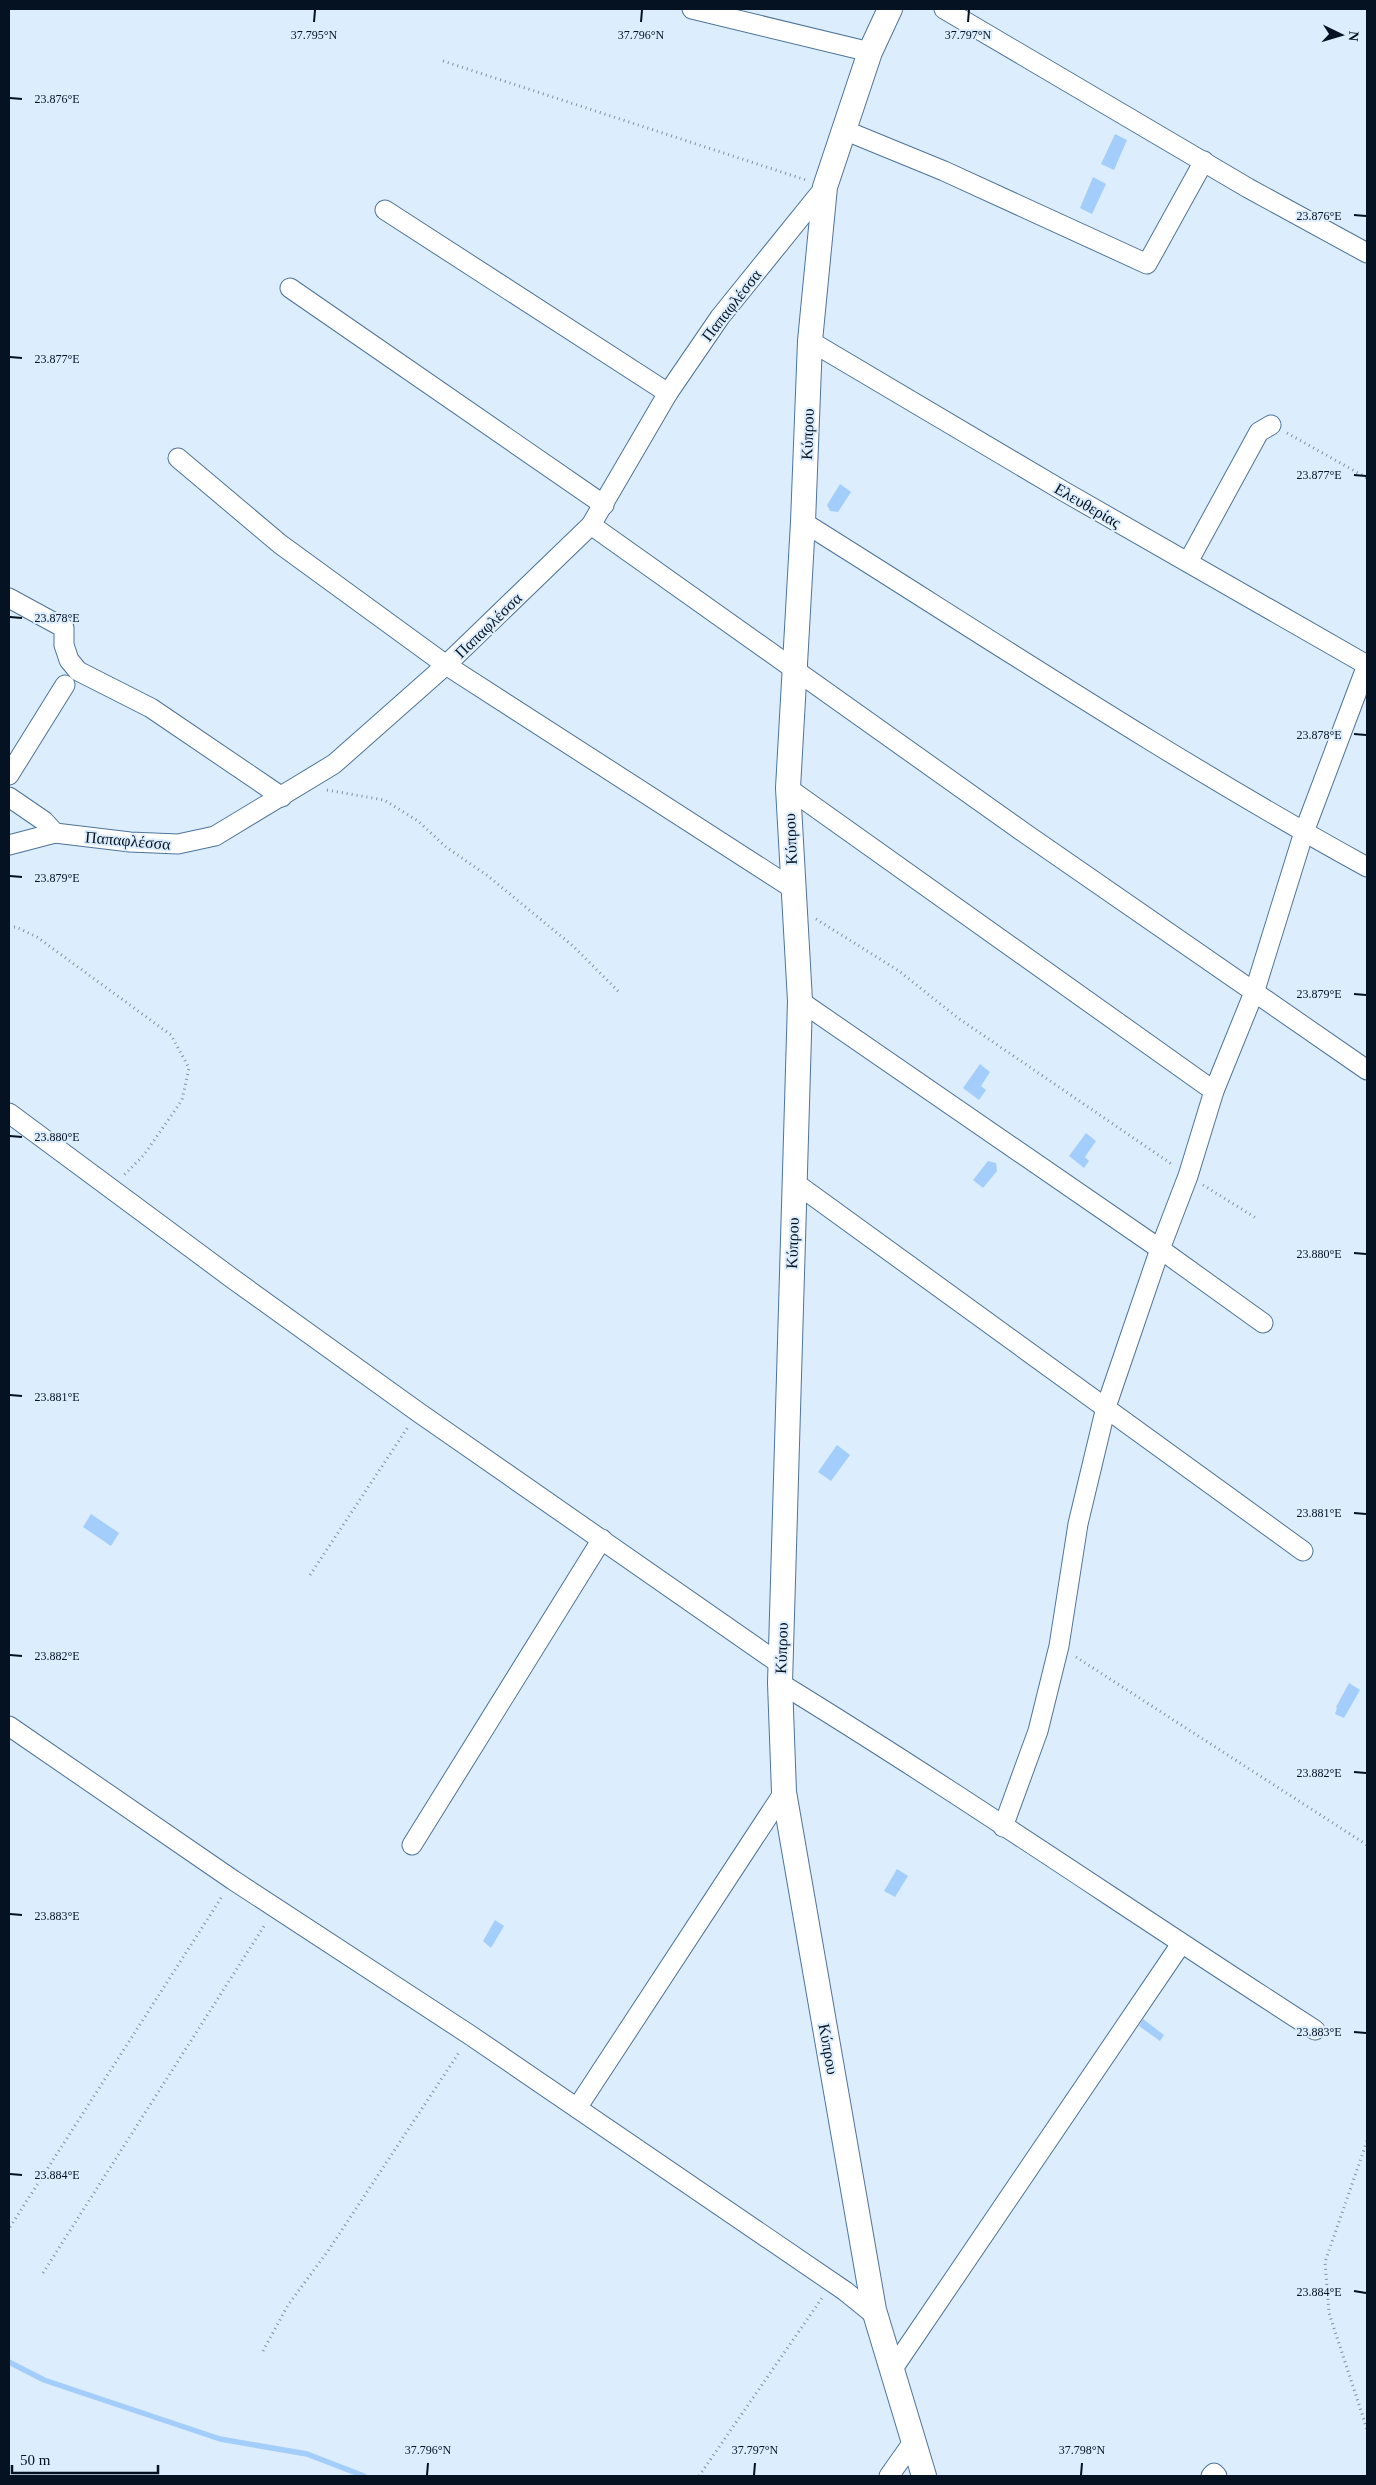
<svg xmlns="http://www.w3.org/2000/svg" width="1376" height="2485" font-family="'Times New Roman',serif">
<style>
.water{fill:#a3cefb}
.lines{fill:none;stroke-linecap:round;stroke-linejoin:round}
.stream{stroke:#a3cefb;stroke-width:5.5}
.minor-casing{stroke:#4e749a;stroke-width:21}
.tertiary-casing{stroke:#4e749a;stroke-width:26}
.path{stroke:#8292a2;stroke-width:3;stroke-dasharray:1 4;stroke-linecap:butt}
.minor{stroke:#fff;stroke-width:19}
.tertiary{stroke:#fff;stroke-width:24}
.ticks{fill:none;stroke:#041221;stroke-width:2}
.labels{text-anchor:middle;stroke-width:4;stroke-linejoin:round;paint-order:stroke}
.street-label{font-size:16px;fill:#041221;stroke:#dcedfe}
.ticks-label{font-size:12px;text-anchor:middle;fill:#041221;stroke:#dcedfe;stroke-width:4;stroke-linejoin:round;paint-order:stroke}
</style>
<rect width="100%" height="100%" fill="#dcedfe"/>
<!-- water -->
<g class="water">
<polygon points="1115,134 1127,140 1114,170 1101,164"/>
<polygon points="1093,177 1106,184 1092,214 1080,208"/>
<polygon points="840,484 851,492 838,512 830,511 827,505"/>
<polygon points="980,1064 990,1072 981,1086 986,1090 979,1100 963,1088"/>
<polygon points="1086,1133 1096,1141 1085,1157 1089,1161 1084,1168 1069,1156"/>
<polygon points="988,1161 996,1163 997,1171 983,1188 973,1180"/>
<polygon points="837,1445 850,1455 831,1481 818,1472"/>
<polygon points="91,1514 119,1533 111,1546 83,1527"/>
<polygon points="1349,1683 1360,1690 1344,1718 1335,1714 1337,1708 1336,1707"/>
<polygon points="897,1869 908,1876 895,1897 884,1891"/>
<polygon points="495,1920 504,1926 491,1948 483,1941"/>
<polygon points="1143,2019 1164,2035 1160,2041 1139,2026"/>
</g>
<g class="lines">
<!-- stream -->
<polyline class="stream" points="9,2362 44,2380 220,2439 307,2454 364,2476"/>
<!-- minor casing -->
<g class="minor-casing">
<g id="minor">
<polyline points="692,9 870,52"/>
<polyline points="944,9 1248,188 1367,253"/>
<polyline points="844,130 944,171 1147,264 1204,161"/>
<polyline points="385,210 668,393"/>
<polyline points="290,288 604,505"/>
<polyline points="810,341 1065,492 1367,665"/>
<polyline points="178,458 280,544 446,665 792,888"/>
<path d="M803,522C990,639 1174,761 1367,867"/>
<polyline points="591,525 1026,834 1367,1070"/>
<polyline points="1188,562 1259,432 1271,425"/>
<polyline points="9,598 64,628 64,645 69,660 78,671 151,708 282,797"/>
<polyline points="9,775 65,685"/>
<polyline points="788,788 1214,1091"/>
<polyline points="9,797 44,821 55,833"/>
<polyline points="9,845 55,833 130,842 178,844 215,836 334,764 446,665 591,525 668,393 720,317 825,187"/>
<polyline points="800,1001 1160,1249 1263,1323"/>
<polyline points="9,1113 233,1279 418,1412 780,1664"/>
<polyline points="794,1182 1303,1551"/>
<path d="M780,1683C961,1794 1136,1915 1315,2030"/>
<polyline points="9,1726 233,1880 470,2035 845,2291 876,2316"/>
<polyline points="1003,1827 1038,1731 1059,1646 1078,1524 1106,1407 1160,1249 1188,1176 1214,1091 1255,990 1304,832 1367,665"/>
<polyline points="412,1845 602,1539"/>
<polyline points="577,2108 784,1792"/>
<polyline points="892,2370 1181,1944"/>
<polyline points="889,2476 913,2442"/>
<polyline points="1211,2476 1214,2473 1217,2476"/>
</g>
</g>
<!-- tertiary casing -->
<g class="tertiary-casing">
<polyline id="tertiary" points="890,9 870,52 825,187 810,341 803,522 788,788 800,1001 780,1683 784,1792 874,2310 924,2476"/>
</g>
<!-- path -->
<g class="path">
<polyline points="443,61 806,180"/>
<polyline points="1287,433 1367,478"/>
<polyline points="327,790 384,800 418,821 446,847 488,876 573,946 619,992"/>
<polyline points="816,919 899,971 958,1018 1173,1165"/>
<polyline points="9,927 16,927 37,937 171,1035 189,1068 182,1100 144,1155 123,1176"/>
<polyline points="1203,1185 1256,1218"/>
<polyline points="310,1575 408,1427"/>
<polyline points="1076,1657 1367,1845"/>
<polyline points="1367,2141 1325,2262 1329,2313 1367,2429"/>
<polyline points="10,2227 223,1895"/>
<polyline points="43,2273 266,1923"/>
<polyline points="263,2351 288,2305 328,2251 460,2051"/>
<polyline points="699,2476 822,2298"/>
</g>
<!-- minor -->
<use href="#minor" class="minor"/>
<!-- tertiary -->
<use href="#tertiary" class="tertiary"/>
</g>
<!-- ticks -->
<path class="ticks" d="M314,22L315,10M641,22L642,10M968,22L969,10M10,98L22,99M1354,215L1366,216M10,357L22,358M1354,475L1366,476M10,617L22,618M1354,734L1366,735M10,876L22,877M1354,994L1366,995M10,1136L22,1137M1354,1253L1366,1254M10,1395L22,1396M1354,1513L1366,1514M10,1655L22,1656M1354,1772L1366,1773M10,1914L22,1915M1354,2032L1366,2033M10,2174L22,2175M1354,2291L1366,2293M427,2475L428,2463M754,2475L755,2463M1081,2475L1082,2463"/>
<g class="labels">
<!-- street labels -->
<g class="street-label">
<text transform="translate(731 305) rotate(-52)" y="6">Παπαφλέσσα</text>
<text transform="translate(807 434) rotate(-88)" y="6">Κύπρου</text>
<text transform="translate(1088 505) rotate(30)" y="6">Ελευθερίας</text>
<text transform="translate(488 625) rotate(-44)" y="6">Παπαφλέσσα</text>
<text transform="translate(790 839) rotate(-92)" y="6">Κύπρου</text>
<text transform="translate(128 840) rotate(5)" y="6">Παπαφλέσσα</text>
<text transform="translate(792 1243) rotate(-88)" y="6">Κύπρου</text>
<text transform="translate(781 1648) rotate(-88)" y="6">Κύπρου</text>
<text transform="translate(829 2049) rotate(80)" y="6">Κύπρου</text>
</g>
</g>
<g class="ticks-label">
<text x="314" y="39">37.795°N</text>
<text x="641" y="39">37.796°N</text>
<text x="968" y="39">37.797°N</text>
<text x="57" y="103">23.876°E</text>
<text x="1319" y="220">23.876°E</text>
<text x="57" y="363">23.877°E</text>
<text x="1319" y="479">23.877°E</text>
<text x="57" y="622">23.878°E</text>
<text x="1319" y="739">23.878°E</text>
<text x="57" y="882">23.879°E</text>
<text x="1319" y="998">23.879°E</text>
<text x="57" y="1141">23.880°E</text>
<text x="1319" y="1258">23.880°E</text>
<text x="57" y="1401">23.881°E</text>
<text x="1319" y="1517">23.881°E</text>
<text x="57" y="1660">23.882°E</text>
<text x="1319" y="1777">23.882°E</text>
<text x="57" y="1920">23.883°E</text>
<text x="1319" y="2036">23.883°E</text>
<text x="57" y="2179">23.884°E</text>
<text x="1319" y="2296">23.884°E</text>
<text x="428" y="2454">37.796°N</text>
<text x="755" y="2454">37.797°N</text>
<text x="1082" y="2454">37.798°N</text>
</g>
<!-- border -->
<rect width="1376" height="2485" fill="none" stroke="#041221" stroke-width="20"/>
<!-- north arrow -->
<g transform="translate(1341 35) rotate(95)" stroke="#dcedfe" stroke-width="4" paint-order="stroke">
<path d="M0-4L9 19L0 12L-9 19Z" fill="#041221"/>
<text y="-8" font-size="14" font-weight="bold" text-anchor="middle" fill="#041221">N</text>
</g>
<!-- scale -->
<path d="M12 2465v8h146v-8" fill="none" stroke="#041221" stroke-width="2.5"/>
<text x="20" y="2465" font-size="15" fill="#041221" stroke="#dcedfe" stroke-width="4" paint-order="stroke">50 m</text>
</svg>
